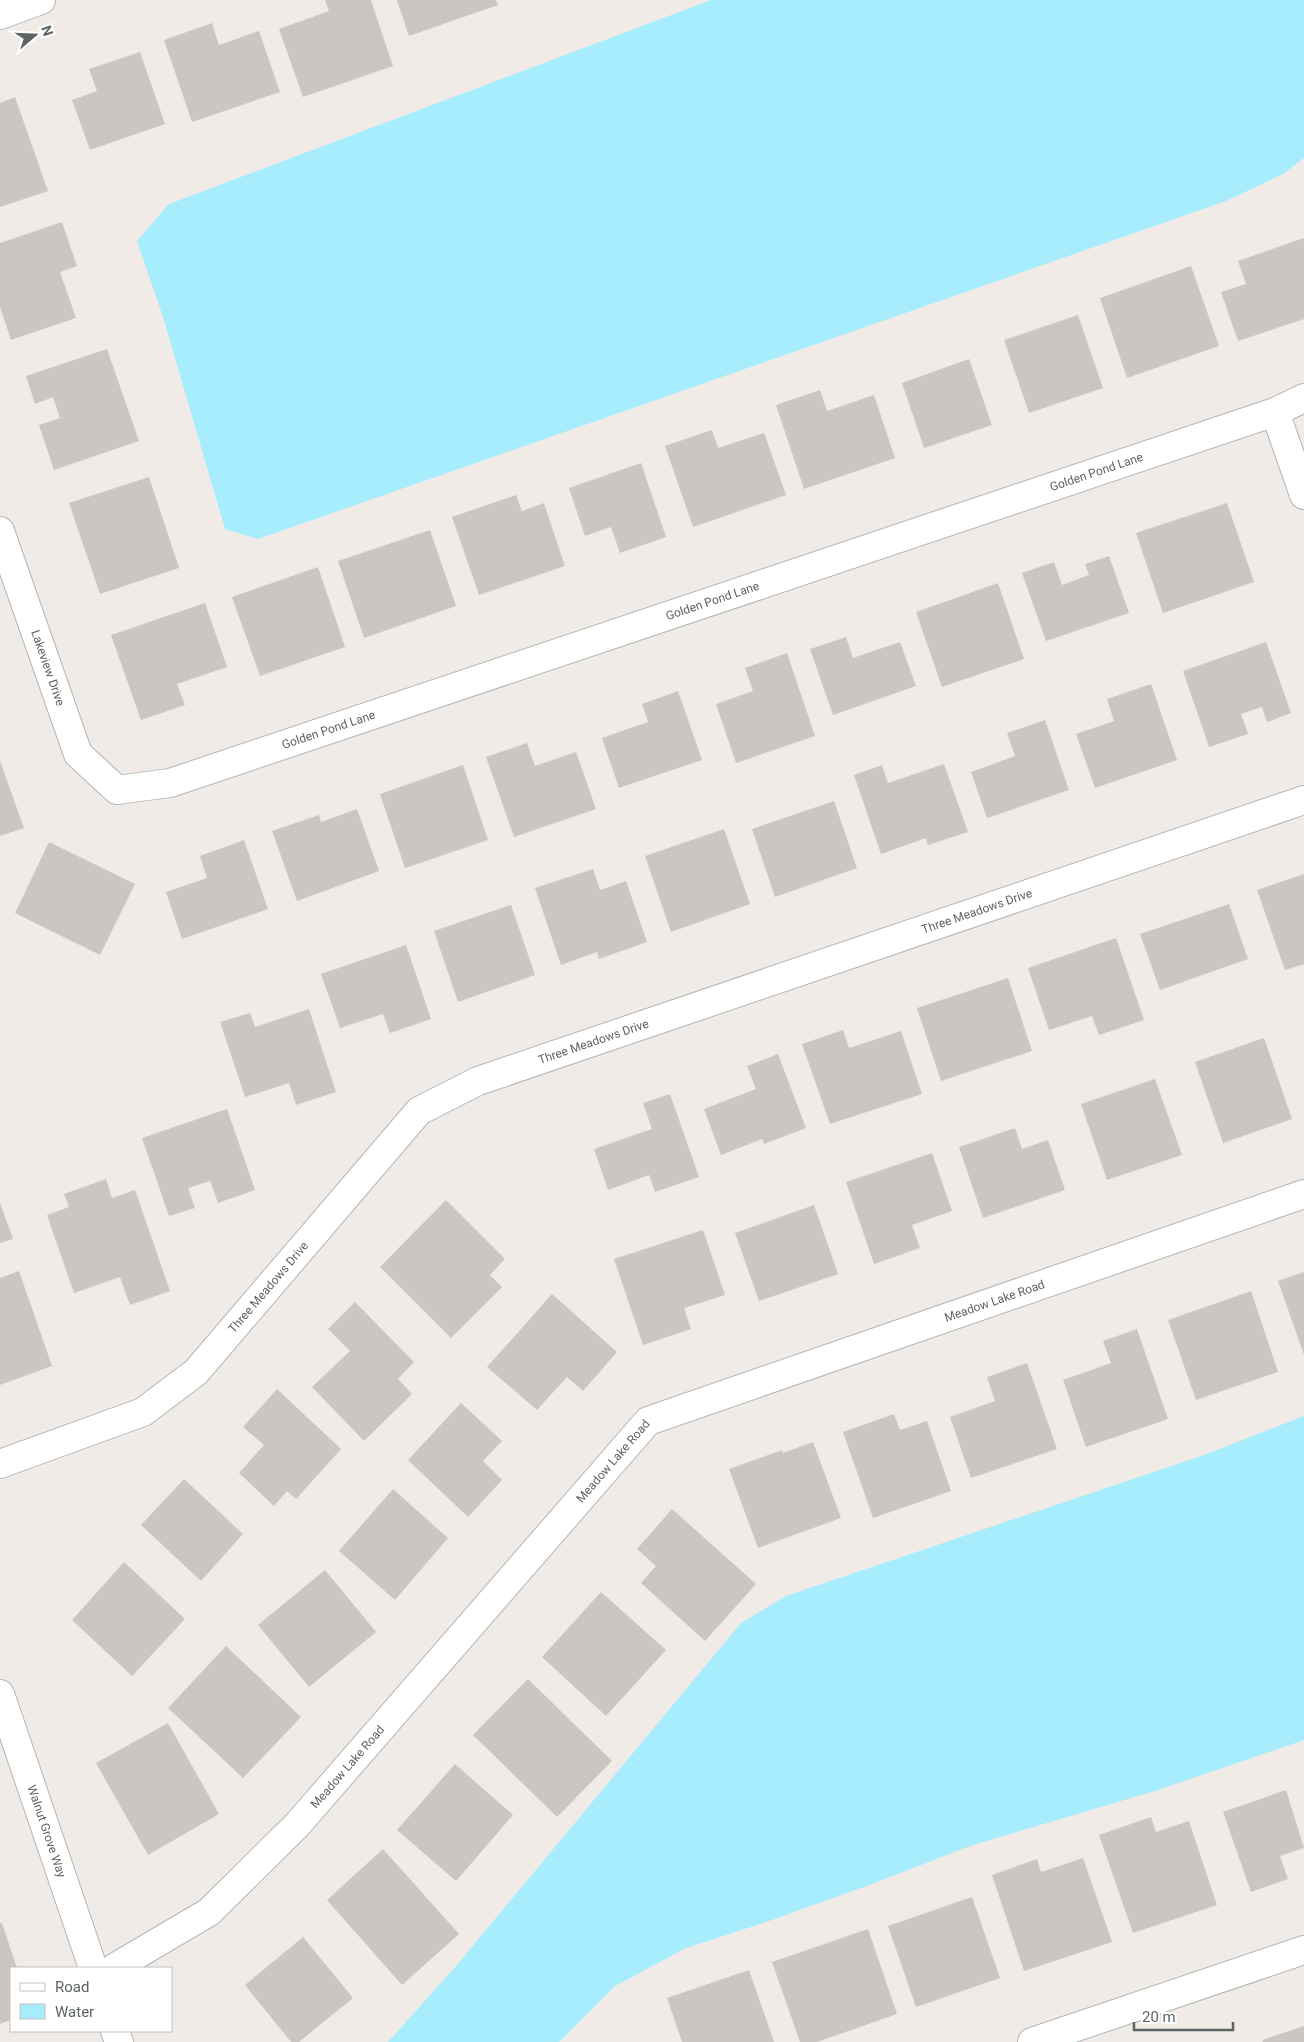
<svg xmlns="http://www.w3.org/2000/svg" width="1304" height="2042" font-family="Roboto,sans-serif">
<style>
.water{fill:#a8edfe}
.building{fill:#ccc6c3}
.lines{fill:none;stroke-linecap:round;stroke-linejoin:round}
.minor-casing{stroke:#b1b6b8;stroke-width:30}
.minor{stroke:#fff;stroke-width:28}
.labels{text-anchor:middle;stroke-width:4;stroke-linejoin:round;paint-order:stroke}
.street-label{font-size:12px;fill:#5e6466;stroke:#fff}
</style>
<rect width="100%" height="100%" fill="#f0ebe6"/>
<!-- water -->
<g class="water">
<polygon points="711,0 1304,0 1304,158 1283,174 1226,201 258,539 225,529 163,317 137,241 169,204"/>
<polygon points="1304,1416 1304,1740 1158,1790 970,1846 872,1884 769,1921 686,1948 615,1986 559,2042 388,2042 456,1966 741,1623 786,1596 1204,1455"/>
</g>
<!-- building -->
<g class="building">
<polygon points="325,0 371,0 393,66 303,97 279,29 329,11"/>
<polygon points="397,0 496,0 498,5 409,36"/>
<polygon points="212,23 219,45 259,31 280,92 192,122 164,40"/>
<polygon points="140,52 165,124 90,150 72,100 97,91 89,69"/>
<polygon points="15,97 48,191 0,207 0,103"/>
<polygon points="62,222 77,266 60,272 76,318 11,340 0,307 0,243"/>
<polygon points="1304,238 1304,319 1238,341 1221,292 1246,284 1238,261"/>
<polygon points="1191,266 1219,346 1127,378 1100,298"/>
<polygon points="1078,315 1103,388 1029,413 1004,340"/>
<polygon points="107,349 139,441 54,470 39,425 60,418 53,397 35,404 26,376"/>
<polygon points="969,359 992,425 924,448 902,383"/>
<polygon points="820,390 827,411 874,395 895,458 804,489 776,405"/>
<polygon points="712,430 718,448 764,433 786,495 693,527 665,446"/>
<polygon points="641,463 666,537 620,553 611,527 585,536 569,488"/>
<polygon points="149,477 179,568 100,594 69,503"/>
<polygon points="516,495 522,511 544,503 565,566 479,595 452,517"/>
<polygon points="1227,503 1254,582 1163,613 1136,533"/>
<polygon points="430,530 456,606 364,638 338,561"/>
<polygon points="1109,556 1129,613 1046,641 1022,573 1054,562 1062,585 1089,575 1085,564"/>
<polygon points="318,567 345,647 260,676 232,597"/>
<polygon points="998,583 1024,659 942,687 916,612"/>
<polygon points="205,603 227,667 177,684 185,705 141,720 111,635"/>
<polygon points="846,637 853,658 900,642 916,686 833,715 810,649"/>
<polygon points="1266,642 1291,713 1267,722 1262,707 1241,714 1248,734 1209,747 1183,671"/>
<polygon points="787,653 815,736 736,763 716,704 753,691 745,668"/>
<polygon points="1151,684 1177,760 1095,788 1076,734 1114,721 1107,699"/>
<polygon points="678,691 702,760 619,788 602,738 648,722 642,704"/>
<polygon points="1045,720 1069,790 987,818 971,772 1015,756 1007,733"/>
<polygon points="527,743 535,766 576,752 596,809 514,837 486,757"/>
<polygon points="0,761 24,828 0,836"/>
<polygon points="944,764 968,832 928,845 926,838 881,854 854,775 882,765 888,783"/>
<polygon points="463,765 488,840 405,868 380,794"/>
<polygon points="834,801 857,868 775,897 752,829"/>
<polygon points="357,809 379,871 297,901 272,831 319,815 321,822"/>
<polygon points="724,829 750,904 671,932 645,856"/>
<polygon points="244,840 268,909 182,939 166,892 207,878 200,856"/>
<polygon points="49,842 135,884 100,955 15,913"/>
<polygon points="593,869 600,890 626,881 647,942 599,959 597,952 561,965 535,888"/>
<polygon points="1304,874 1304,964 1285,970 1257,890"/>
<polygon points="1229,904 1248,959 1160,990 1140,934"/>
<polygon points="511,905 535,975 458,1002 434,931"/>
<polygon points="1116,938 1144,1020 1099,1035 1092,1016 1049,1030 1028,968"/>
<polygon points="406,945 431,1019 390,1033 383,1014 340,1028 321,974"/>
<polygon points="1008,978 1032,1051 941,1081 917,1008"/>
<polygon points="309,1009 336,1092 296,1105 289,1083 245,1097 220,1022 250,1013 255,1027"/>
<polygon points="843,1030 849,1048 901,1031 922,1094 830,1124 802,1044"/>
<polygon points="1264,1038 1292,1119 1223,1143 1195,1062"/>
<polygon points="778,1054 806,1128 764,1144 762,1139 721,1155 704,1109 756,1089 747,1066"/>
<polygon points="1155,1079 1182,1155 1107,1180 1081,1104"/>
<polygon points="670,1094 699,1177 655,1192 649,1175 608,1190 594,1149 652,1129 643,1103"/>
<polygon points="227,1109 255,1190 218,1203 210,1181 188,1188 195,1208 169,1216 142,1138"/>
<polygon points="1015,1128 1022,1149 1048,1140 1065,1190 983,1218 959,1147"/>
<polygon points="932,1153 952,1211 912,1225 920,1248 874,1264 846,1182"/>
<polygon points="106,1179 112,1198 135,1190 170,1291 130,1305 120,1277 74,1293 47,1215 69,1207 64,1194"/>
<polygon points="446,1200 505,1259 490,1275 502,1287 451,1338 380,1267"/>
<polygon points="0,1203 13,1239 0,1243"/>
<polygon points="814,1205 838,1274 759,1301 735,1233"/>
<polygon points="703,1230 725,1295 684,1308 691,1329 643,1345 614,1259"/>
<polygon points="19,1271 52,1366 0,1385 0,1278"/>
<polygon points="1304,1272 1304,1355 1278,1281"/>
<polygon points="1251,1291 1278,1372 1196,1400 1168,1320"/>
<polygon points="552,1294 617,1352 583,1391 567,1377 537,1410 487,1367"/>
<polygon points="355,1302 414,1362 398,1379 412,1394 364,1441 312,1387 350,1351 328,1329"/>
<polygon points="1137,1329 1168,1419 1086,1447 1063,1380 1111,1363 1103,1341"/>
<polygon points="1027,1363 1057,1449 971,1478 950,1417 995,1401 987,1377"/>
<polygon points="277,1389 341,1449 296,1499 287,1491 274,1506 239,1473 264,1445 243,1427"/>
<polygon points="461,1403 502,1441 483,1461 502,1480 468,1517 408,1460"/>
<polygon points="894,1414 900,1430 927,1421 951,1491 873,1518 843,1432"/>
<polygon points="813,1442 841,1518 758,1548 729,1469 782,1450 783,1453"/>
<polygon points="184,1479 243,1534 201,1581 141,1525"/>
<polygon points="393,1489 448,1538 395,1600 339,1551"/>
<polygon points="672,1509 756,1584 705,1641 641,1583 656,1566 637,1549"/>
<polygon points="124,1562 185,1619 132,1676 72,1620"/>
<polygon points="325,1570 376,1632 309,1687 258,1625"/>
<polygon points="601,1592 666,1650 606,1716 542,1657"/>
<polygon points="226,1646 301,1717 243,1778 168,1708"/>
<polygon points="528,1679 612,1761 557,1817 473,1735"/>
<polygon points="168,1723 219,1814 148,1855 96,1763"/>
<polygon points="455,1764 513,1815 456,1881 397,1830"/>
<polygon points="1286,1790 1304,1848 1280,1856 1288,1879 1251,1892 1223,1812"/>
<polygon points="1151,1817 1156,1832 1189,1821 1217,1905 1133,1933 1099,1835"/>
<polygon points="383,1849 459,1934 402,1985 327,1900"/>
<polygon points="1083,1858 1112,1942 1024,1971 992,1875 1037,1859 1041,1872"/>
<polygon points="972,1897 1000,1978 916,2007 888,1926"/>
<polygon points="0,1923 2,1923 17,1968 11,1968 11,2020 0,2024"/>
<polygon points="868,1929 897,2014 817,2042 800,2042 772,1962"/>
<polygon points="303,1937 353,1998 299,2042 291,2042 245,1985"/>
<polygon points="749,1970 774,2042 682,2042 667,1998"/>
<polygon points="1304,2026 1304,2042 1263,2042 1262,2040"/>
</g>
<g class="lines">
<!-- minor casing -->
<g class="minor-casing">
<g id="minor">
<polyline points="0,15 41,0"/>
<polyline points="1275,412 1304,495"/>
<path id="s1" d="M0,531L78,754L117,790L170,783L1275,412L1304,398"/>
<path id="s2" d="M0,1464L143,1412L196,1372L419,1111L478,1081L1304,800"/>
<path id="s3" d="M0,1694L93,1968"/>
<path id="s4" d="M114,1968L209,1912L297,1825L648,1421L1304,1194"/>
<polyline points="115,2031 119,2042"/>
<polyline points="1032,2042 1304,1950"/>
</g>
</g>
<!-- minor -->
<use href="#minor" class="minor"/>
</g>
<g class="labels">
<!-- street labels -->
<g class="street-label">
<text dy="4" stroke="none"><textPath href="#s1" startOffset="1320">Golden Pond Lane</textPath></text>
<text dy="4" stroke="none"><textPath href="#s1" startOffset="915">Golden Pond Lane</textPath></text>
<text dy="4" stroke="none"><textPath href="#s1" startOffset="145">Lakeview Drive</textPath></text>
<text dy="4" stroke="none"><textPath href="#s1" startOffset="510">Golden Pond Lane</textPath></text>
<text dy="4" stroke="none"><textPath href="#s2" startOffset="1155">Three Meadows Drive</textPath></text>
<text dy="4" stroke="none"><textPath href="#s2" startOffset="750">Three Meadows Drive</textPath></text>
<text dy="4" stroke="none"><textPath href="#s2" startOffset="330">Three Meadows Drive</textPath></text>
<text dy="4" stroke="none"><textPath href="#s4" startOffset="1136">Meadow Lake Road</textPath></text>
<text dy="4" stroke="none"><textPath href="#s4" startOffset="716">Meadow Lake Road</textPath></text>
<text dy="4" stroke="none"><textPath href="#s4" startOffset="311">Meadow Lake Road</textPath></text>
<text dy="4" stroke="none"><textPath href="#s3" startOffset="145">Walnut Grove Way</textPath></text>
</g>
</g>
<!-- legend -->
<rect x="10" y="1967" width="162" height="65" fill="#ffffff" stroke="#bfc1c2"/>
<rect x="20" y="1983" width="25" height="8" fill="#ffffff" stroke="#bfc1c2"/>
<text x="55" y="1992" font-size="15" fill="#5e6466">Road</text>
<rect x="20" y="2004" width="25" height="15" fill="#a8edfe" stroke="#bfc1c2"/>
<text x="55" y="2017" font-size="15" fill="#5e6466">Water</text>
<!-- north arrow -->
<g transform="translate(35 35) rotate(71)" stroke="#ffffff" stroke-width="4" paint-order="stroke">
<path d="M0-4L9 19L0 12L-9 19Z" fill="#5e6466"/>
<text y="-8" font-size="14" font-weight="bold" text-anchor="middle" fill="#5e6466">N</text>
</g>
<!-- scale -->
<path d="M1134 2022v8h99v-8" fill="none" stroke="#5e6466" stroke-width="2.5"/>
<text x="1142" y="2022" font-size="15" fill="#5e6466" stroke="#ffffff" stroke-width="4" paint-order="stroke">20 m</text>
</svg>
